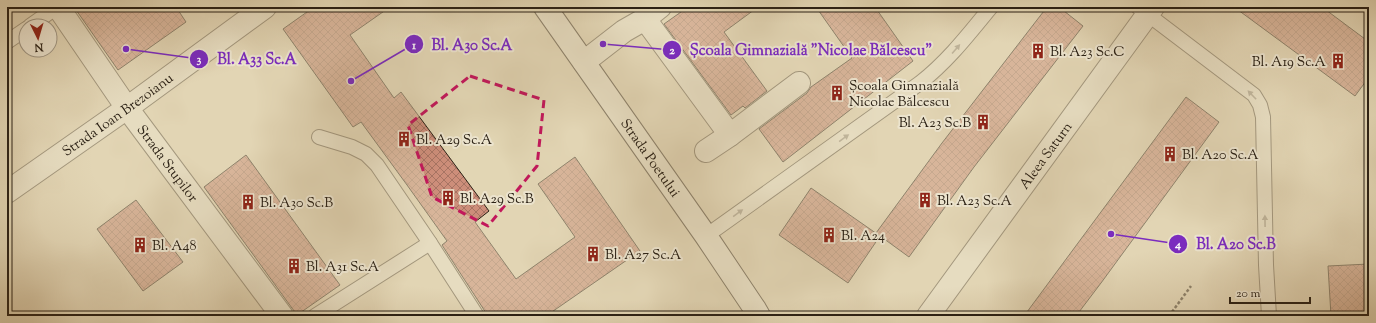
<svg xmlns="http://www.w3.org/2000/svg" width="1376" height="323" font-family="'Sorts Mill Goudy',serif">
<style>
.building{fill:url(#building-cross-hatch);stroke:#2b2115}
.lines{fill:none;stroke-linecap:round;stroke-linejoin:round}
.lane-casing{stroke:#594e3d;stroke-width:16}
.street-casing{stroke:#594e3d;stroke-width:24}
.secondary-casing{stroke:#2b2115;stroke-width:24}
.path{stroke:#2b2115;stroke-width:2.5;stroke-dasharray:3 2;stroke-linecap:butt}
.lane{stroke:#ece4ce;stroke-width:14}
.street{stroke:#ece4ce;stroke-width:22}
.secondary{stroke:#ece4ce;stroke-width:22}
.oneway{fill:#958c7b}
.marked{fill:none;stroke:#c2185b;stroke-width:3;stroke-dasharray:8 5;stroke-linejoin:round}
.labels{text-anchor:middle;stroke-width:4;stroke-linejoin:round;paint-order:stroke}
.poi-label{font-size:14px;fill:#2b2115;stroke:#ece4ce;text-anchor:start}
.street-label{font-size:14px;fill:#2b2115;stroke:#ece4ce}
.leader{fill:none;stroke:#7b2cbf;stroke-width:1.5}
.callout-dot{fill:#7b2cbf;stroke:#ece4ce;stroke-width:1.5}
.mark-label{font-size:12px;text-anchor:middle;font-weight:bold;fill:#fff}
.callout-label{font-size:15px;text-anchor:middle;font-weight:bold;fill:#7b2cbf;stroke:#ece4ce;stroke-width:4;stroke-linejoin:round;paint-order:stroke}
</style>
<defs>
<pattern id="building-cross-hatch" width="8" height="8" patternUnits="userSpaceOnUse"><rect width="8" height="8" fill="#cd8e7a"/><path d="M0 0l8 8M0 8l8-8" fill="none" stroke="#a77463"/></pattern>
</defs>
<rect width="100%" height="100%" fill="#e2d6b4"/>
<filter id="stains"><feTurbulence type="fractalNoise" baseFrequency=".005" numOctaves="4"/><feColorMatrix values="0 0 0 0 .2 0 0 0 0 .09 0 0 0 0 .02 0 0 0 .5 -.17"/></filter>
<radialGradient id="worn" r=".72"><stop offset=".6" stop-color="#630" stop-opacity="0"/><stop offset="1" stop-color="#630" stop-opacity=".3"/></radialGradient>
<!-- building -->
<g class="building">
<polygon points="74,7 176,7 186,22 118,70"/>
<polygon points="314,7 390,7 350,35 394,98 401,92 489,211 475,222 516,279 575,237 538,184 575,157 640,251 546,316 488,316 442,245 447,241 407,185 361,122 353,127 283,29"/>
<polygon points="688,7 758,7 724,32 767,91 745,108 743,106 731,115 664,24"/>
<polygon points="816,7 875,7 913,61 783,162 759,129 807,93 811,87 852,58"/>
<polygon points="1047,7 1059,7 1083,26 974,167 909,257 876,233 942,143"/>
<polygon points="1234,7 1322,7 1369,42 1369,77 1355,96"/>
<polygon points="1186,97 1219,122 1101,283 1076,316 1024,316"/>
<polygon points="246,155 340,285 297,315 204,187"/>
<polygon points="811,188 880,236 848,283 779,235"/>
<polygon points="136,200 183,262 143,291 97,229"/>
<polygon points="1369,264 1369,316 1331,316 1328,266"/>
</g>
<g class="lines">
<!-- lane casing -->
<g class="lane-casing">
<g id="lane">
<polyline points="1138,7 1254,95 1260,105 1263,117 1266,265 1269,316"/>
<polyline points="30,26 57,7"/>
<polyline points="7,42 26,29"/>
<polyline points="319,137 352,147 366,154 377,165 430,243"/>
<path d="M706,236L920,83C948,61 968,35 991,7"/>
<polyline points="315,316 430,243 477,316"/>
</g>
</g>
<!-- street casing -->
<g class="street-casing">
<g id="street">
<path id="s1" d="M58,7L127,108L282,316"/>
<polyline points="645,19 730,135 799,83"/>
<polyline points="584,62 624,31 645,19 660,7"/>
<polyline points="706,151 730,135"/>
<path id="s2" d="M7,192L127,108L265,7"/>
<path id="s3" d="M928,316L1153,7"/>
</g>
</g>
<!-- secondary casing -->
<g class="secondary-casing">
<g id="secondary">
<path id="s4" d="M545,7L706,236L755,309L759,316"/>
</g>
</g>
<!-- path -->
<polyline class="path" points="1169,316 1191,286"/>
<!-- lane -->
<use href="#lane" class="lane"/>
<!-- street -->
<use href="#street" class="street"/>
<!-- secondary -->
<use href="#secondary" class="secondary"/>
</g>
<!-- one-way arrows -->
<defs><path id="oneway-solid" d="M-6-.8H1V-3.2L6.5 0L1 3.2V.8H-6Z"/></defs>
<g class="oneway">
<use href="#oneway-solid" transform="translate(956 49) rotate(-49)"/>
<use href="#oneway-solid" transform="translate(1252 95) rotate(-134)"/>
<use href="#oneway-solid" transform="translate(844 138) rotate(-36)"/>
<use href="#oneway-solid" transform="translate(738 213) rotate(-36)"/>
<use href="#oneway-solid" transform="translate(1265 221) rotate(-91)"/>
</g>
<!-- marked area -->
<path d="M0 0H1376V323H0ZM470,76L544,100L537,166L488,226L432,197L408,125Z" fill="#e2d6b4" fill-opacity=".55" fill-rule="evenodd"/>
<path class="marked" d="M470,76L544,100L537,166L488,226L432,197L408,125Z"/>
<!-- icons -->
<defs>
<g id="building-bare" transform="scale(1.2)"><path d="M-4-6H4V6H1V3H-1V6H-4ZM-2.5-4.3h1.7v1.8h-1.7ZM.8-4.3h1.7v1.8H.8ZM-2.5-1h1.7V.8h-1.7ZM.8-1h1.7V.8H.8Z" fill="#8f2418" stroke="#ece4ce" stroke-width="2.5" paint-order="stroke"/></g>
</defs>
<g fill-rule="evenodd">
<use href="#building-bare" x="1038" y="51"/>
<use href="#building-bare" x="1338" y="61"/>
<use href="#building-bare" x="837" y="93"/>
<use href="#building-bare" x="983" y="122"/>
<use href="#building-bare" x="404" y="139"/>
<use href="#building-bare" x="1170" y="154"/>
<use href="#building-bare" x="448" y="198"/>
<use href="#building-bare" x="925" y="200"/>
<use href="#building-bare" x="248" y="202"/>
<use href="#building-bare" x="829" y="235"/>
<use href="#building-bare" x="140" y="245"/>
<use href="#building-bare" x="593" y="254"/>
<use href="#building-bare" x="294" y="266"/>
</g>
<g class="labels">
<!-- poi labels -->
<g class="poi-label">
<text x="1050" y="56">Bl. A23 Sc.C</text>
<text x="1326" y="66" text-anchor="end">Bl. A19 Sc.A</text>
<text x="849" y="90">Școala Gimnazială<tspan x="849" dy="16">Nicolae Bălcescu</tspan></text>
<text x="971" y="127" text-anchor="end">Bl. A23 Sc.B</text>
<text x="416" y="144">Bl. A29 Sc.A</text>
<text x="1182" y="159">Bl. A20 Sc.A</text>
<text x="460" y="203">Bl. A29 Sc.B</text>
<text x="937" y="205">Bl. A23 Sc.A</text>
<text x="260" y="207">Bl. A30 Sc.B</text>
<text x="841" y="240">Bl. A24</text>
<text x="152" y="250">Bl. A48</text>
<text x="605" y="259">Bl. A27 Sc.A</text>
<text x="306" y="271">Bl. A31 Sc.A</text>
</g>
<!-- street labels -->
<g class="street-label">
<text dy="5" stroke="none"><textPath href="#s2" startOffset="135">Strada Ioan Brezoianu</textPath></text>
<text dy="5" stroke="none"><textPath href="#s3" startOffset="199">Aleea Saturn</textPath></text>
<text dy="5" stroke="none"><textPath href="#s4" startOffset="184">Strada Poetului</textPath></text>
<text dy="5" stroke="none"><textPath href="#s1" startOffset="191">Strada Stupilor</textPath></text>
</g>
</g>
<!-- callouts -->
<path class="leader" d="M351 81L414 44M603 44L672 50M126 49L199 59M1111 234L1178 244"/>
<g class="callout-dot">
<circle cx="351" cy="81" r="4"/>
<circle cx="603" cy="44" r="4"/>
<circle cx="126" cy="49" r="4"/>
<circle cx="1111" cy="234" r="4"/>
<circle cx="414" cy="44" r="10"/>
<circle cx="672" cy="50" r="10"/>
<circle cx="199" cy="59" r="10"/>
<circle cx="1178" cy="244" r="10"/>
</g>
<g class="mark-label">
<text x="414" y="49">1</text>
<text x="672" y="54">2</text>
<text x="199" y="63">3</text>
<text x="1178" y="248">4</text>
</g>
<g class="callout-label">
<text x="472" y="50">Bl. A30 Sc.A</text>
<text x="811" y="55">Școala Gimnazială "Nicolae Bălcescu"</text>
<text x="257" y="64">Bl. A33 Sc.A</text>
<text x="1236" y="249">Bl. A20 Sc.B</text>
</g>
<!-- margin -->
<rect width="1376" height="323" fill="none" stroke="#e2d6b4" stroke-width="24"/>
<rect x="8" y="8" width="1360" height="307" fill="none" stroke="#2b2115" stroke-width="2"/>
<rect x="12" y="12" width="1352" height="299" fill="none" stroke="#2b2115"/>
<!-- north arrow -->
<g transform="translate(38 38) rotate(175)"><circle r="19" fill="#ece4ce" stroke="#9f9684"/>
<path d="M0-3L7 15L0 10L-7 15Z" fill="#8f2418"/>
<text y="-6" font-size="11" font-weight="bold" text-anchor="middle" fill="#2b2115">N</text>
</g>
<!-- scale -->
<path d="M1230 297v6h80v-6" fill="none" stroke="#2b2115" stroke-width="2"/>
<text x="1236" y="297" font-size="12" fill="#2b2115" stroke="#ece4ce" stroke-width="3" paint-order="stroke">20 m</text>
<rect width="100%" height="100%" filter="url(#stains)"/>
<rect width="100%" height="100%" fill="url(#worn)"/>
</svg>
